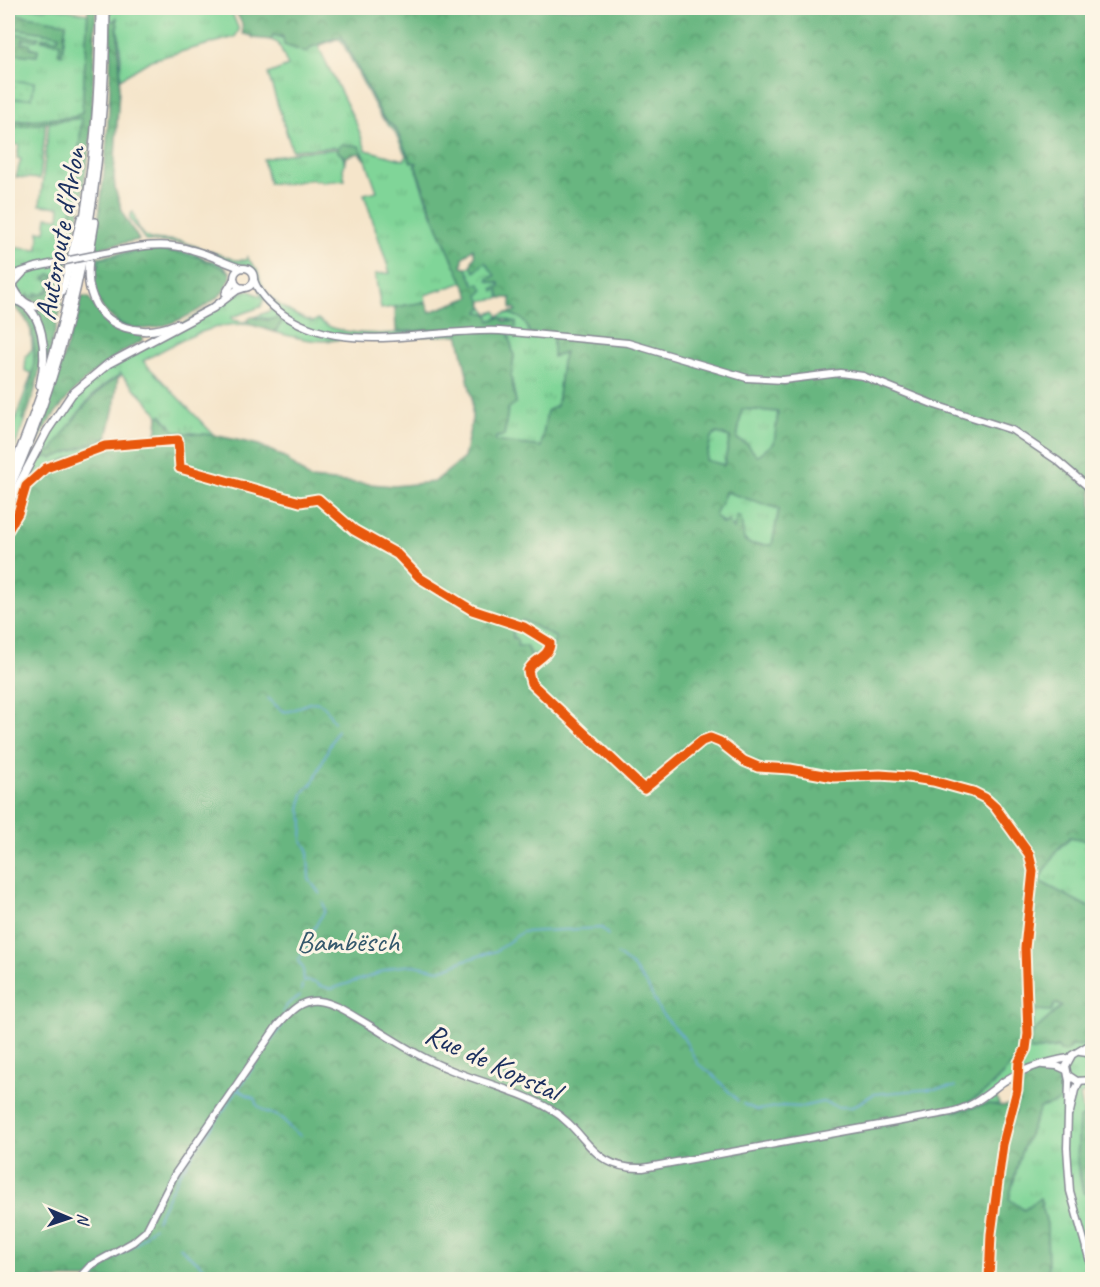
<svg xmlns="http://www.w3.org/2000/svg" width="1100" height="1287" font-family="Caveat,sans-serif">
<style>
.grass{fill:url(#grass-tufts);stroke:#4e827b;stroke-width:1.5;fill-rule:evenodd}
.forest{fill:url(#forest-crowns);stroke:#42726f;stroke-width:1.5;fill-rule:evenodd}
.park{fill:url(#park-crowns);stroke:#4e827b;stroke-width:1.5}
.garden{fill:url(#garden-dots);stroke:#4e827b;stroke-width:1.5}
.lines{fill:none;stroke-linecap:round;stroke-linejoin:round}
.stream{stroke:#6aa9dd;stroke-width:1.5}
.major-casing{stroke:#888a94;stroke-width:9}
.highway-casing{stroke:#888a94;stroke-width:10}
.major{stroke:#fff;stroke-width:6}
.highway{stroke:#fff;stroke-width:7}
.major-bridge-casing{stroke:#888a94;stroke-width:9;stroke-linecap:butt}
.major-bridge{stroke:#fff;stroke-width:6}
.cycleway-casing{stroke:#fcf5e5;stroke-width:13}
.cycleway{stroke:#e8590c;stroke-width:9}
.labels{text-anchor:middle;stroke-width:6;stroke-linejoin:round;paint-order:stroke}
.street-label{font-size:30px;fill:#1b2f5e;stroke:#fcf5e5}
.park-label{font-size:30px;fill:#34586c;stroke:#fcf5e5}
</style>
<defs>
<pattern id="grass-tufts" width="24" height="20" patternUnits="userSpaceOnUse" patternTransform="scale(1.5)"><rect width="24" height="20" fill="#80d598"/><path d="M3 7l-1-3M5 7V3M7 7l1-3M15 17l-1-3M17 17v-4M19 17l1-3" fill="none" stroke="#6eb785"/></pattern>
<pattern id="forest-crowns" width="20" height="18" patternUnits="userSpaceOnUse" patternTransform="scale(1.5)"><rect width="20" height="18" fill="#68b680"/><path d="M2 6a3 3 0 1 1 6 0M12 15a3 3 0 1 1 6 0" fill="none" stroke="#55946c"/></pattern>
<pattern id="park-crowns" width="20" height="18" patternUnits="userSpaceOnUse" patternTransform="scale(1.5)"><rect width="20" height="18" fill="#80d598"/><path d="M2 6a3 3 0 1 1 6 0M12 15a3 3 0 1 1 6 0" fill="none" stroke="#6eb785"/></pattern>
<pattern id="garden-dots" width="8" height="8" patternUnits="userSpaceOnUse" patternTransform="scale(1.5)"><rect width="8" height="8" fill="#80d598"/><path d="M2 2h.1M6 6h.1" fill="none" stroke="#6eb785" stroke-width="1.8" stroke-linecap="round"/></pattern>
</defs>
<rect width="100%" height="100%" fill="#fcf5e5"/>
<filter id="ink" filterUnits="userSpaceOnUse"><feTurbulence type="fractalNoise" baseFrequency=".0167" numOctaves="2"/><feDisplacementMap in="SourceGraphic" scale="12" xChannelSelector="R" yChannelSelector="G"/><feConvolveMatrix kernelMatrix="1 2 1 2 8 2 1 2 1" color-interpolation-filters="sRGB"/></filter>
<filter id="wash" filterUnits="userSpaceOnUse"><feTurbulence type="fractalNoise" baseFrequency=".008" numOctaves="4" result="noise"/><feDisplacementMap in="SourceGraphic" scale="24" xChannelSelector="R" yChannelSelector="G"/><feGaussianBlur stdDeviation="1.35" result="paint"/><feColorMatrix in="noise" values="0 0 0 0 0 0 0 0 0 0 0 0 0 0 0 0 0 1.4 0 .05"/><feComposite in="paint" operator="in"/></filter>
<g filter="url(#wash)">
<rect width="100%" height="100%" fill="#f5e5ca"/>
<!-- grass -->
<g class="grass">
<polygon points="15,8 57,8 88,14 82,113 74,117 8,121 8,99 32,98 34,82 8,81 8,53 37,56 38,50 22,43 23,39 37,40 38,37 12,33 13,28 59,35 58,39 43,38 42,40 60,43 59,54 62,54 66,24 14,14"/>
<polygon points="110,8 230,8 239,30 235,37 151,60 120,79 121,59 117,18 110,23"/>
<path d="M273,35L312,47L338,37H342L382,116L396,129L411,162L417,163L415,165C426,206 445,244 464,282L425,295L426,302L381,309L375,274L390,273L364,194L377,191L363,152L343,144L338,147L292,150L268,74L288,66L278,43L271,40ZM337,39L341,40L380,116L395,132L406,156L404,160L366,150L357,125L318,46Z"/>
<path d="M82,118L74,198L63,254L71,249L65,272L59,273L58,278L50,275L48,279L51,281C50,294 38,297 26,299L17,291L18,282L23,273H8V247L38,250L39,231L45,232L47,217L59,218L60,207L40,205L49,122Z"/>
<polygon points="46,123 40,179 16,177 21,159 17,158 19,145 8,143 9,128"/>
<polygon points="338,149 345,161 343,170 345,180 322,182 320,180 315,181 312,179 285,184 269,183 263,159 296,152"/>
<path d="M133,212C135,222 141,235 150,239L181,241L235,260H246L247,257C250,263 256,266 258,272C260,277 260,281 263,286C272,304 295,316 313,322L318,319C341,343 424,331 457,328L459,335L341,339C318,344 297,338 275,332L283,320L254,317L270,311L272,306L264,298L261,307L232,317L233,320L243,322L247,321L252,325C214,320 175,343 143,361L214,435L176,432L163,416L158,417L156,411L120,373V377C95,382 65,432 51,453L53,458L106,438L105,446L54,464L22,496L17,494L52,430L76,396L89,383L110,367L234,293L248,290L262,297L256,282L255,272L246,265L233,264L204,250L181,243L146,241L130,219V215Z"/>
<path d="M144,248C166,248 189,246 207,260C217,259 223,265 230,272L197,256L92,267L93,258Z"/>
<polygon points="483,306 488,314 496,311 498,316 507,313 522,318 527,323 554,335 566,352 562,362 557,406 547,411 541,447 495,442 496,437 504,436 508,408 516,402 511,377 514,356 508,331 516,322 498,317 490,321 478,312"/>
<path d="M31,332C40,360 29,391 22,419L25,420L8,465V441L32,373L25,371L26,356L32,349Z"/>
<polygon points="66,347 68,347 42,427 45,429 22,471 45,411"/>
<polygon points="742,409 778,412 775,443 757,456 747,444 737,439"/>
<polygon points="717,433 730,437 724,465 706,461 711,438"/>
<polygon points="726,491 779,509 772,545 750,544 715,516"/>
<path d="M523,620L555,637V641L545,655C525,656 513,651 513,628Z"/>
<polygon points="1071,837 1084,840 1092,845 1092,909 1039,881 1057,850"/>
<polygon points="1055,1004 1062,1006 1033,1032 1031,1051 1085,1045 1092,1039 1092,1092 1080,1095 1084,1117 1079,1119 1077,1163 1083,1193 1090,1195 1091,1208 1092,1209 1092,1216 1090,1220 1092,1226 1092,1279 1048,1279 1047,1224 1040,1198 1024,1210 1009,1199 1020,1155 1040,1108 1020,1087 1018,1097 1020,1101 1005,1133 1015,1094 1010,1085 995,1095 1000,1106 988,1104 951,1112 985,1092 999,1080 1028,1034 1029,1022 1035,1010 1051,1011"/>
</g>
<!-- forest -->
<g class="forest">
<polygon points="88,8 96,8 91,138 81,205 71,249 66,255 63,254 74,198 82,118 8,128 8,123 74,117 82,113"/>
<path d="M237,8H1092V845L1084,840L1070,837L1057,850L1039,881L1092,909V1039L1085,1045L1071,1046L1066,1052L1060,1051L1058,1047L1031,1051L1029,1049L1033,1032L1062,1006L1055,1004L1051,1011L1035,1010L1032,1029L1029,1024L1025,1049L1010,1067L985,1092L954,1112L988,1104L1000,1106L1012,1105L1007,1121L1006,1131L1016,1111L1015,1105L1020,1101L1018,1097L1020,1077C1032,1070 1039,1068 1052,1073L1060,1089L1062,1101L1040,1108L1020,1155L1009,1199L1024,1210L1040,1198L1047,1224L1048,1279H8V512L17,494L22,495C37,463 74,457 105,446L106,438L53,458L42,456L40,452L43,448L51,452C70,424 89,395 118,376L115,402L107,438L156,436L158,417L161,415L176,432L214,435L259,445L284,457L310,479L394,486L434,482L464,458L472,419V398L457,328L396,332L395,307L426,302L430,312L470,297L438,228L415,165L417,163L411,162L396,129L382,116L342,37H338L312,47L306,53L284,45L283,37L273,35L271,40L253,38L252,36L243,34L242,24L236,12ZM473,248L475,256L473,258C471,264 470,267 475,272L486,263L495,276L487,278L488,281L499,283L500,286L493,288L494,291L498,290L500,298H511V309L515,308L516,311L507,313C520,317 526,319 529,333L553,335V357L565,352L562,362L557,406L547,411L541,447L495,441L496,437L504,436L508,409L516,403L511,377L514,356L508,332L516,327V322L504,321L500,317L490,321L488,314L479,312L483,306L479,295L484,290L479,283L474,284L467,268L462,267L463,258ZM742,409L778,412L774,443L757,456L747,444L737,439ZM717,433L730,437L724,465L706,460L711,438ZM726,492L779,509L772,545L750,544L744,540L741,518L736,516L734,529L728,521L723,524L715,516ZM523,620L555,637V641L545,655L531,656L526,646H517L518,642L516,638H513V629L517,628V624Z"/>
<polygon points="15,14 66,23 62,55 59,54 60,43 42,40 42,38 58,39 59,35 13,28"/>
<path d="M117,18L120,72L114,176L115,189L124,216L139,240L103,247L99,251L94,252C105,177 113,99 110,23Z"/>
<polygon points="12,33 38,37 37,40 23,39 22,43 30,44 30,48 38,49 37,56 8,53"/>
<polygon points="342,144 359,146 365,160 359,153 348,156 344,161 344,156 338,152 338,147"/>
<path d="M148,250C178,251 204,256 230,272L231,278C226,284 226,291 219,296C203,309 178,323 158,327C117,336 90,306 91,267L99,266V259Z"/>
<path d="M61,266L65,272C59,292 51,311 26,299L27,295L36,297L35,293H38L39,295C48,292 50,291 51,281L44,279L50,274L55,276L52,281L56,283L59,273L58,267Z"/>
<path d="M82,297H88L103,317L138,333L140,336L143,337V340C110,359 86,375 61,406C55,414 49,420 45,429L41,427Z"/>
<path d="M14,301C57,327 39,382 25,420L22,419C30,383 49,333 13,306L8,307Z"/>
<polygon points="59,301 62,304 46,367 34,310 51,307"/>
<polygon points="251,317 268,320 279,318 283,320 275,332 252,325 247,321"/>
<polygon points="1092,1116 1092,1209 1091,1209 1090,1195 1084,1193 1077,1163 1079,1118"/>
</g>
<!-- park -->
<polygon class="park" points="485,262 495,276 488,278 488,281 499,284 500,286 493,288 494,291 498,290 500,298 481,301 479,295 484,290 479,283 475,285 467,268 471,266 475,272"/>
<!-- garden -->
<polygon class="garden" points="8,81 34,82 32,98 8,99"/>
<g class="lines">
<!-- stream -->
<g class="stream">
<path d="M268,698C273,702 278,709 283,711C295,715 310,694 324,706C328,709 331,718 334,722"/>
<polyline points="320,894 309,879 308,849 302,841 303,819 300,810 303,793 313,782 337,730"/>
<polyline points="617,954 632,966 648,987 660,1012 683,1037 698,1064 713,1075 738,1101"/>
<path d="M317,983L308,981L304,982L303,968L298,961C309,947 311,928 324,913L325,910L323,902"/>
<polyline points="318,985 331,989 371,976 394,967 414,965 439,970 446,968 465,960 496,951 522,932 602,928 608,935"/>
<polyline points="301,992 302,985"/>
<polyline points="282,1013 288,1004 300,996"/>
<polyline points="238,1088 240,1091 255,1099 256,1104 264,1111 282,1118 290,1128 301,1136"/>
<polyline points="743,1104 757,1110 783,1106 801,1107 822,1102 840,1107 852,1107 874,1094 955,1087"/>
<polyline points="156,1221 178,1176 282,1025"/>
<path d="M180,1247C190,1259 205,1262 210,1280"/>
<polyline points="209,1273 214,1280"/>
<path d="M93,1280C98,1262 124,1254 137,1243C143,1238 148,1231 154,1227"/>
</g>
</g>
</g>
<g filter="url(#ink)">
<g class="lines">
<!-- major casing -->
<g class="major-casing">
<g id="major">
<path d="M99,254C131,248 161,240 192,250C209,254 224,263 241,268"/>
<circle cx="244" cy="278" r="10"/>
<polyline points="8,276 36,267 65,261"/>
<path d="M254,280C259,295 271,306 284,315C347,357 429,328 500,331L628,343L747,378L783,380L840,373L863,376L935,405L1012,430L1058,461L1087,486L1092,494"/>
<polyline points="8,300 14,294 14,283 23,273"/>
<polyline points="1092,1043 1072,1055 1066,1066 1069,1081 1067,1148 1070,1191 1092,1269"/>
<polyline points="1080,1052 1087,1053 1092,1058"/>
<polyline points="1043,1065 1057,1066 1066,1070"/>
<polyline points="1068,1075 1077,1081 1092,1080"/>
<polyline points="1070,1112 1075,1090 1080,1081"/>
<path d="M77,1280L90,1266L133,1242L146,1231L175,1174L277,1026C288,1014 300,999 318,1001C334,1003 350,1014 364,1022C390,1037 416,1056 444,1067C478,1082 518,1090 550,1109C589,1132 590,1170 643,1168L951,1112C974,1106 984,1096 1003,1082C1023,1068 1045,1062 1069,1058"/>
</g>
</g>
<!-- highway casing -->
<g class="highway-casing">
<g id="highway">
<path d="M95,222C92,243 84,271 91,292C102,330 143,338 176,324"/>
<path d="M15,290C28,315 53,309 64,286L81,218"/>
<polyline points="226,293 234,280"/>
<path d="M9,299C47,304 47,357 40,385"/>
<path d="M8,479C74,328 100,172 100,8"/>
<path d="M8,492C79,336 105,178 106,8"/>
<polyline points="8,505 47,431 72,394 108,364 213,308 237,290 243,288"/>
</g>
</g>
<!-- major -->
<use href="#major" class="major"/>
<!-- highway -->
<use href="#highway" class="highway"/>
<!-- major-bridge casing -->
<g class="major-bridge-casing">
<polyline id="major-bridge" points="65,261 99,254"/>
</g>
<!-- major-bridge -->
<use href="#major-bridge" class="major-bridge"/>
<!-- cycleway casing -->
<g class="cycleway-casing">
<path id="cycleway" d="M8,530L18,513L26,486L46,468L105,446L178,440L180,468L300,502L318,499L354,530L397,554L420,578L472,610L524,627L550,643C550,657 533,659 528,671L531,683L644,789L702,741L710,738L720,742L744,761L758,767L790,769L834,777L880,775L908,777L933,781L973,792L985,798L995,807L1029,854L1033,871L1025,948L1028,1034L1026,1049L1019,1062L1017,1090L1003,1144L991,1234L989,1280"/>
</g>
<!-- cycleway -->
<use href="#cycleway" class="cycleway"/>
</g>
</g>
<g class="labels">
<!-- street labels -->
<g class="street-label">
<text transform="translate(60 233) rotate(-80)" y="10">Autoroute d'Arlon</text>
<text transform="translate(493 1062) rotate(25)" y="10">Rue de Kopstal</text>
</g>
<!-- park labels -->
<g class="park-label">
<text x="348" y="951">Bambësch</text>
</g>
</g>
<!-- margin -->
<rect width="1100" height="1287" fill="none" stroke="#fcf5e5" stroke-width="30"/>
<!-- north arrow -->
<g transform="translate(69 1218) rotate(92)" stroke="#fcf5e5" stroke-width="4.5" paint-order="stroke">
<path d="M0-4.5L10 22L0 15L-10 22Z" fill="#1b2f5e"/>
<text y="-9" font-size="16" font-weight="bold" text-anchor="middle" fill="#1b2f5e">N</text>
</g>
</svg>
